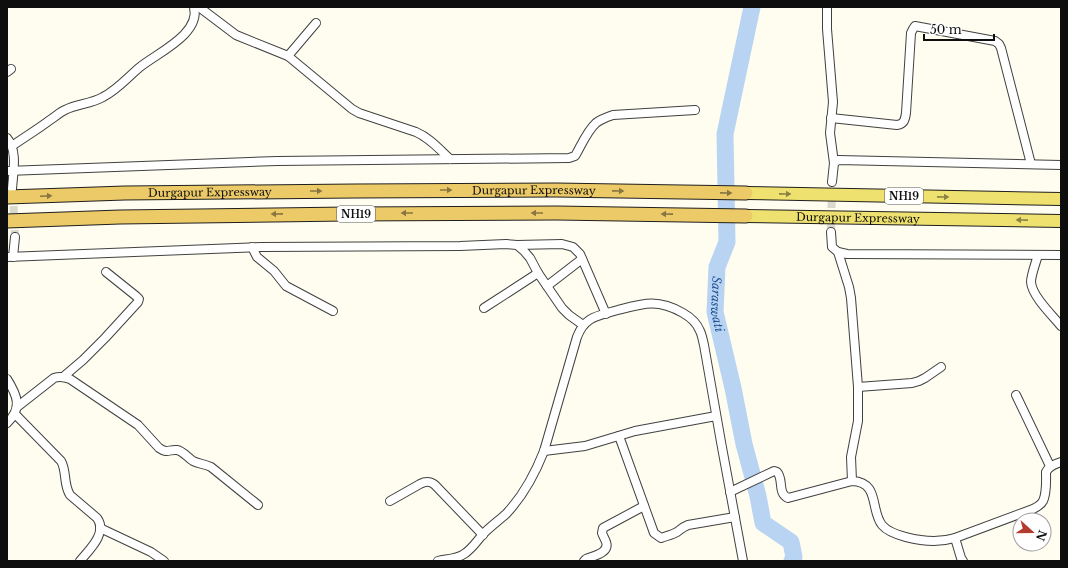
<svg xmlns="http://www.w3.org/2000/svg" width="1068" height="568" font-family="'Libre Baskerville',serif">
<style>
.lines{fill:none;stroke-linecap:round;stroke-linejoin:round}
.river{stroke:#b8d4f2;stroke-width:17}
.minor-tunnel{stroke:#dad9cd;stroke-width:8;stroke-dasharray:8 4;stroke-linecap:butt}
.minor-casing{stroke:#414141;stroke-width:10}
.primary-casing{stroke:#1f1f1f;stroke-width:14}
.trunk-casing{stroke:#1f1f1f;stroke-width:15}
.minor{stroke:#fff;stroke-width:8}
.primary{stroke:#eee16f;stroke-width:12}
.trunk{stroke:#ecca68;stroke-width:13}
.oneway{fill:#887540}
.oneway2{fill:#898243}
.labels{text-anchor:middle;stroke-width:4;stroke-linejoin:round;paint-order:stroke}
.shield{fill:#fff;stroke:#565656;stroke-width:1}
.shield-label{font-size:10px;font-weight:bold;fill:#0e0e0e}
.street-label{font-size:11px;fill:#0e0e0e;stroke:#fff}
.water-label{font-size:12px;font-style:italic;fill:#205296;stroke:#fff}
</style>
<rect width="100%" height="100%" fill="#fefdef"/>
<g class="lines">
<!-- river -->
<path class="river" id="s1" d="M752,7L725,134L727,242L717,267L715,312L733,388L744,444L758,496L763,523L791,542L794,557L792,561"/>
<!-- minor-tunnel -->
<g class="minor-tunnel">
<polyline points="13,194 15,237"/>
<polyline points="831,232 832,182"/>
</g>
<!-- minor casing -->
<g class="minor-casing">
<g id="minor">
<path d="M199,7L236,35L288,56L352,109L359,113L416,132C430,138 439,149 450,159"/>
<polyline points="827,7 827,29 832,90 833,102 830,133 834,163"/>
<polyline points="288,56 316,23"/>
<polyline points="7,72 11,69"/>
<path d="M831,118L897,125C904,124 905,120 906,113L911,33L913,29L915,26L995,41L999,44L1001,48L1031,164"/>
<path d="M7,138C18,151 13,173 12,189"/>
<path d="M12,146C25,137 38,129 50,120C55,117 60,112 65,110C77,104 91,104 103,97C117,90 128,77 140,67C157,53 201,34 194,7"/>
<path d="M7,171L277,161L569,158L575,156C581,146 587,131 596,123C601,119 607,117 613,115L695,110"/>
<polyline points="832,182 834,163 838,160 1061,165"/>
<polyline points="831,232 832,247 838,252 847,254 1061,255"/>
<polyline points="517,245 562,244 573,247 580,254 606,314"/>
<polyline points="252,247 257,257 274,271 286,286 333,311"/>
<polyline points="838,252 849,287 851,298 858,387 858,421 851,457 852,481"/>
<path d="M1038,255C1036,262 1031,275 1031,282C1032,296 1052,315 1061,326"/>
<polyline points="7,257 261,247 460,246 506,244 517,245 524,251 530,258 538,273 562,308 569,315 583,325"/>
<polyline points="13,257 15,237"/>
<polyline points="547,286 582,259"/>
<polyline points="484,308 538,273"/>
<polyline points="63,377 83,360 105,338 138,302 139,299 136,296 106,272"/>
<path d="M7,379C17,395 23,408 7,423"/>
<polyline points="858,387 912,383 919,381 925,378 941,367"/>
<polyline points="1016,395 1050,466"/>
<path d="M17,407L54,378C60,376 64,377 70,379L138,425L159,448C168,454 169,449 177,450C183,451 188,458 193,461C199,464 205,464 211,467L258,505"/>
<path d="M15,414L61,461C67,471 63,484 70,495L97,518C108,533 89,550 80,561"/>
<path d="M619,436L654,533L661,538C666,536 672,535 677,532C681,529 683,527 688,525L735,517"/>
<polyline points="544,451 585,446 635,431 716,416"/>
<path d="M730,492L774,471L777,472C784,479 777,493 788,498L852,481C880,482 870,510 882,525C891,536 920,541 934,541C941,541 948,540 955,538L1033,509C1037,507 1041,505 1043,501C1047,493 1046,480 1046,472C1049,466 1055,464 1061,462"/>
<path d="M390,501L420,484C426,481 430,481 435,485L483,535"/>
<polyline points="100,528 151,552 164,561"/>
<polyline points="955,538 961,558 963,561"/>
<path d="M438,561C446,559 457,559 464,554C472,549 477,541 483,534C490,527 498,521 506,514C523,496 535,474 544,451L577,337C585,316 598,316 618,310C645,303 658,299 683,313C690,317 697,323 700,331C702,335 703,341 704,345L721,442L743,561"/>
<path d="M584,561L586,559C593,556 610,553 606,542C605,539 603,536 602,533L603,528L644,506"/>
</g>
</g>
<!-- primary casing -->
<g class="primary-casing">
<g id="primary">
<polyline points="746,193 1061,199"/>
<path id="s2" d="M746,216L1061,221"/>
</g>
</g>
<!-- trunk casing -->
<g class="trunk-casing">
<g id="trunk">
<path id="s3" d="M7,197L125,193L355,191L556,190L746,193"/>
<polyline points="7,221 120,217 348,214 556,213 746,216"/>
</g>
</g>
<!-- minor -->
<use href="#minor" class="minor"/>
<!-- primary -->
<use href="#primary" class="primary"/>
<!-- trunk -->
<use href="#trunk" class="trunk"/>
</g>
<!-- one-way arrows -->
<defs><path id="oneway-solid" d="M-6-.8H1V-3.2L6.5 0L1 3.2V.8H-6Z"/></defs>
<g class="oneway">
<use href="#oneway-solid" transform="translate(446 190)"/>
<use href="#oneway-solid" transform="translate(316 191)"/>
<use href="#oneway-solid" transform="translate(618 191) rotate(1)"/>
<use href="#oneway-solid" transform="translate(726 193) rotate(1)"/>
<use href="#oneway-solid" transform="translate(46 196) rotate(-2)"/>
<use href="#oneway-solid" transform="translate(407 213) rotate(180)"/>
<use href="#oneway-solid" transform="translate(537 213) rotate(180)"/>
<use href="#oneway-solid" transform="translate(277 214) rotate(179)"/>
<use href="#oneway-solid" transform="translate(667 214) rotate(-179)"/>
</g>
<g class="oneway2">
<use href="#oneway-solid" transform="translate(785 194) rotate(1)"/>
<use href="#oneway-solid" transform="translate(943 197) rotate(1)"/>
<use href="#oneway-solid" transform="translate(1022 220) rotate(-179)"/>
</g>
<g class="labels">
<!-- shield labels -->
<g class="shield">
<rect x="885" y="188" width="38" height="16" rx="3"/>
<rect x="337" y="206" width="38" height="16" rx="3"/>
</g>
<g class="shield-label">
<text x="904" y="200">NH19</text>
<text x="356" y="218">NH19</text>
</g>
<!-- street labels -->
<g class="street-label">
<text dy="4" stroke="none"><textPath href="#s3" startOffset="527">Durgapur Expressway</textPath></text>
<text dy="4" stroke="none"><textPath href="#s3" startOffset="203">Durgapur Expressway</textPath></text>
<text dy="4" stroke="none"><textPath href="#s2" startOffset="112">Durgapur Expressway</textPath></text>
</g>
<!-- water labels -->
<g class="water-label">
<text dy="4" stroke="none"><textPath href="#s1" startOffset="302">Saraswati</textPath></text>
</g>
</g>
<!-- border -->
<rect width="1068" height="568" fill="none" stroke="#0e0e0e" stroke-width="16"/>
<!-- north arrow -->
<g transform="translate(1032 532) rotate(111)"><circle r="19" fill="#ffffff" stroke="#9f9f9f"/>
<path d="M0-3L7 15L0 10L-7 15Z" fill="#b43b30"/>
<text y="-6" font-size="11" font-weight="bold" text-anchor="middle" fill="#0e0e0e">N</text>
</g>
<!-- scale -->
<path d="M924 34v6h70v-6" fill="none" stroke="#0e0e0e" stroke-width="2"/>
<text x="930" y="34" font-size="12" fill="#0e0e0e" stroke="#ffffff" stroke-width="3" paint-order="stroke">50 m</text>
</svg>
